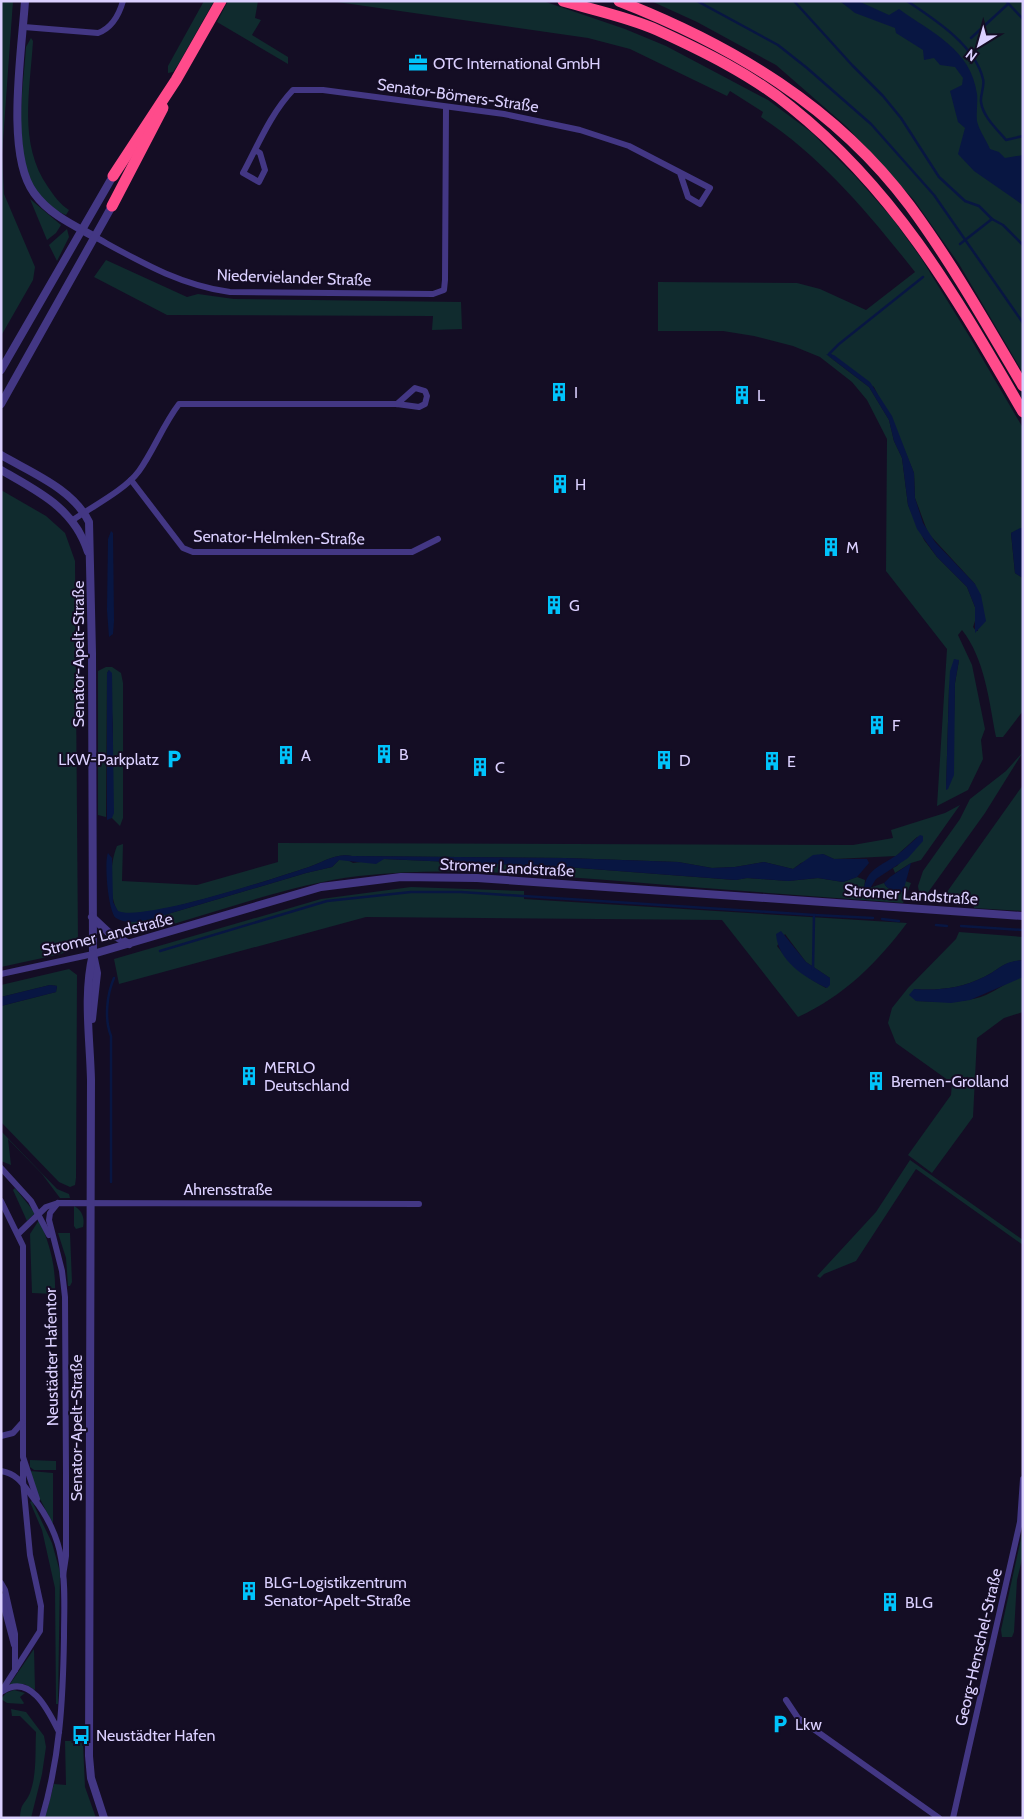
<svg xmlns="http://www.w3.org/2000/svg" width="1024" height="1819" font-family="Cabin,sans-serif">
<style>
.green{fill:#102b2e;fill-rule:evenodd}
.water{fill:#081642}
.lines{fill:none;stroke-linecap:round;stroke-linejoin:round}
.stream{stroke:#081642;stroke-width:2.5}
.minor{stroke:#433784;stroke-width:6}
.tertiary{stroke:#433784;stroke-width:8}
.motorway{stroke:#ff4b8b;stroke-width:11}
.labels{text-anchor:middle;stroke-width:4;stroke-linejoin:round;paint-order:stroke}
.poi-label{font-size:16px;fill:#dbd0ff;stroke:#140d24;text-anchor:start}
.street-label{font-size:16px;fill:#dbd0ff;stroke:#140d24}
</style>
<rect width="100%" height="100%" fill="#140d24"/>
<!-- green -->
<g class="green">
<polygon points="1,1 13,1 2,155 4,194 35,267 33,280 1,336"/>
<polygon points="204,1 214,1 179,63 173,72 168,73 168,66"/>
<polygon points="228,1 258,1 255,18 261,20 252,35 288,57 288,64 217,22"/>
<path d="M330,1H543L625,29L666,46L768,100L811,132L856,177L892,218L921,258L971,339L1023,428V528L1011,533L1015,573L1023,578V711L1003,737H996C989,701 985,659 962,630L958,635L972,665L985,729L981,740L983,759L968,790L937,806L947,649L886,571L887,439L867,400L852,382L820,357L793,346L754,336L723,331H658V282L797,283L820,289L866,310L915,272C870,215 822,157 761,117L763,112L730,91L727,96L630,49L588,38ZM827,355L874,387L900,439L914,473L915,498L928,533L975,584L978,631H976L973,627L976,618L975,607L967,587L937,557L924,540L908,505L902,458L894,441L889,420L869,387ZM959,660L955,683L954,718L946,790L949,688Z"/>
<polygon points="651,1 840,1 848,7 844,1 1023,1 1023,192 1014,198 1023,205 1023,373 959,264 914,200 847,127 776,65 697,22"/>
<path d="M31,38L33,41C30,91 18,144 48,187C54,196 60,204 69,210L66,215C4,191 23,98 26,47Z"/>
<polygon points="30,199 61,225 56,233 47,240"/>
<polygon points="67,229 69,237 57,261 49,245"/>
<polygon points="106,260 187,297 198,294 234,299 461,302 462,329 432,330 433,316 167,315 94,277"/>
<polygon points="1,490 46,516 65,533 75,561 78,946 61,954 1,967"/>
<polygon points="106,667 112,667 121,673 123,683 123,818 120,826 112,818 113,726 109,670 107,673 106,817 98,815 98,671"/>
<polygon points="1023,752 985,813 924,898 919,892 918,886 923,871 960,819 970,799 1006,771"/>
<polygon points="1023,785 1023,911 974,908 973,902 942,899"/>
<path d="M960,805L921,860L911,863L895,873L893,868L897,866L923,836L917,837L896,856L834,859L823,854L801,863L793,869L764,862L735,867L712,868L678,862L566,858L352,856C336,852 322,863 306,868C275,878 142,922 118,912C108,895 110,863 117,846L123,844L122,881L197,885L278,862V843L853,845L893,838L891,830L945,813Z"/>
<path d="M346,859L353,863L384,859L566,867L735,880L747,878L788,881L818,878L843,882L857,877L865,880L864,890L884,883C888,891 896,891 903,892L905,881L911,883L903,903C813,896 722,890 631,882C541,875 449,866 359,876C286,885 217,913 147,931L133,933L128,922L151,919L306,873L332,867L339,860Z"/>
<path d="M411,887L524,891V899L907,923C877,963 844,996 798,1017L722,920L366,917L119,984L114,959L321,899ZM785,934L806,962L830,978L826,988C805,977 791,965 777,946Z"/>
<path d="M959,932L1023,937V960C1000,963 1002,968 984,977C962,988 938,991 914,989L916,1001C940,1002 963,1004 986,995C997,990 1008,982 1020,976L1023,977V1012L1004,1018L977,1038L973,1117L932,1173L908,1155L951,1095L952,1083L896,1043L888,1023L892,1008L908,988L956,939Z"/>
<polygon points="69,969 77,975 76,1178 75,1185 70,1187 59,1182 1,1122 1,1006 56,992 57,986 50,985 1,997 1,985"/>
<polygon points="1,1131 57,1189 69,1194 70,1198 60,1198 42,1174 8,1139 11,1165 1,1161"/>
<polygon points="910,1160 1023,1240 1023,1245 916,1169 856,1261 824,1274 820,1278 817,1276 876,1212"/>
<polygon points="15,1188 35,1213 27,1221 13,1190"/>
<path d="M74,1206C82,1210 85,1218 83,1227L76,1229L74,1226Z"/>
<path d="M39,1220C50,1244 56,1267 55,1294L32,1293L30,1234Z"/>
<polygon points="58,1233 70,1233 72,1282 70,1286 68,1286 66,1258"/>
<polygon points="30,1460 56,1461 56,1470 34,1470 30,1467"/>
<polygon points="30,1471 53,1473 53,1524 38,1495"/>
<polygon points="32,1501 52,1543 60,1572 58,1704 56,1704 55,1588 42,1530 30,1502"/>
<polygon points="1023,1529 1023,1555 1017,1580 1014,1632 1012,1637 1002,1637 1001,1630"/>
<polygon points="34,1649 35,1690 24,1684 10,1684"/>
<polygon points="14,1690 25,1693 20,1697 24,1703 23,1704 7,1703 1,1699 6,1693"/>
<path d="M11,1709L26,1712L44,1736L46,1747L42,1774L31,1818H20C21,1801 25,1805 30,1793C37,1774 35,1752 36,1732L20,1716H12Z"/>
<polygon points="73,1737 83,1743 85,1787 96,1818 45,1818 54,1784 66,1785 65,1741 71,1741"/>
</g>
<!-- water -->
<g class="water">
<path d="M840,1H858L889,15L899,9C932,33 971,49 977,94C978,103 976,112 977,121C979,130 986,140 990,149L999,152L1005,158L1023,155V205L974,171L958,154L965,128L958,122L950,91L962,85L963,78L955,67L940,65L934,58L924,60L923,50L896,33L895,28L855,13Z"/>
<polygon points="826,354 834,355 870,382 892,416 914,473 915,498 923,523 935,542 975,584 981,595 986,621 975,633 975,607 967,587 937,557 917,529 908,505 902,458 894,441 889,420 869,387"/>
<polygon points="1020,528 1023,528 1023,578 1015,573 1011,533"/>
<polygon points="111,531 113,533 114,621 113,634 109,637 107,610 108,539"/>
<polygon points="954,659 959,660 955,683 954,775 948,789 946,790 949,688 950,671"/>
<polygon points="109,670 112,673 114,813 112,818 107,820 107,673"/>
<path d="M920,835L923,836V841L908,858L876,879L869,890H864C865,870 882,865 897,855C905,849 913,841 920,835Z"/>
<path d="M108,853L112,858L113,902L118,911C142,922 275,878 306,868C322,863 336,852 352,856L566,858L678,862L712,868L735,867L764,862L793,869L813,855L823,854L834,859H867L869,863L857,877L843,882L818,878L788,881L747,878L736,880L566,867L384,859L376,864L339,860L332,867L306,873L151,919C140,921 126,925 116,918C108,912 104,862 108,853Z"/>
<path d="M911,863L903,892C896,891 888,891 884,883L890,877Z"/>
<path d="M781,931L806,962L830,978V985L827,988C804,977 778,961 776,934Z"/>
<path d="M1023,960V977L970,1000L951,1003L916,1001L909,995L914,989C938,991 962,988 984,977C1001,969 1001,962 1023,960Z"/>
<polygon points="50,985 57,986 56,992 1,1006 1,997"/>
</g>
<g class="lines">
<!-- stream -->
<g class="stream">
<polyline points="697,1 778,45 807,68 871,124 934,195 1023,323"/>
<polyline points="794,1 852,65 883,96 901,118 939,177 965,201 979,206 992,219 1003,225 1023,245"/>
<path d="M907,1C934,19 975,45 983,79C985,86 980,95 981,102C983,117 997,129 1006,140L1023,136"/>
<polyline points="1006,1 1023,19"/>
<polyline points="971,38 1008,4"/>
<polyline points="960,244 992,219"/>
<polyline points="831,355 829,354 839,344 923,277"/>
<polyline points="814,915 873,918"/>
<polyline points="882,919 899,921"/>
<polyline points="936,925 947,926"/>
<polyline points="961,926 1023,930"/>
<polyline points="160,951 327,901 411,892 461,892 814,915 813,969"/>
<path d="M111,1182V1036C104,1019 107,994 114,978"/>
</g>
<!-- minor -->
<g class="minor">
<path d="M24,27L98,33C112,28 119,15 123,1"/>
<path d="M255,150L260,153L265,170L259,182L243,173C258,145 271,113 293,90H323L504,114L580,130L629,146L710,188L700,204L688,197L680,173"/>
<path d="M95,237C139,261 179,285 230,292L433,294L444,290L445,280L446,107"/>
<polyline points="131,480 183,548 193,552 412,552 438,539"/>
<path d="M73,520C93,506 125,490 139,471C154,450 163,425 179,404H397L419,407L425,404L427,396L425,391L415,388L397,404"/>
<polyline points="1,974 93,954"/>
<polyline points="1,1168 31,1201 49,1235"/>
<polyline points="1,1201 23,1246 23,1457 37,1499"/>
<polyline points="58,1203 50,1213 49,1220 62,1271 65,1297 66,1475 66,1556 63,1576"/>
<polyline points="18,1234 46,1207 58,1203 419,1204"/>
<polyline points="1,1436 13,1433 22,1423"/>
<path d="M1,1471C19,1474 24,1486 34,1499C47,1515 58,1538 61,1558C66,1584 64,1611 64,1637C63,1701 60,1757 42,1818"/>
<polyline points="1,1583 5,1590 15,1634 15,1670"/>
<polyline points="1,1596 14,1645"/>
<path d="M3,1691C31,1673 49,1712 59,1732"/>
<polyline points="1,1692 40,1631 41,1606 30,1555 23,1481 23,1463"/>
<polyline points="786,1700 798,1718 939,1818"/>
<polyline points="953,1818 1020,1522 1023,1479"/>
</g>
<!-- tertiary -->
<g class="tertiary">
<path d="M25,1C22,50 5,154 34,193C49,214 73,225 95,237"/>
<polyline points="1,370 113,176"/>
<polyline points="1,404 112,206"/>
<path d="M1,455C32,473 73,489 89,522L92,653L93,954L97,973L92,1019"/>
<path d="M1,470C39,492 74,508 88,552"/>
<polyline points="92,917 108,932 129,944"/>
<polyline points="93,954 321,887 401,877 477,878 1023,916"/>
<path d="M93,954C83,995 90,1038 91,1080L89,1756L91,1778L104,1818"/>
</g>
<!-- motorway -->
<g class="motorway">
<path d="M563,1C593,10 628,17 657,30C703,51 752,75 791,107C897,192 956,297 1023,412"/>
<path d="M619,1C732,45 836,107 910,206C952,263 987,325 1023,386"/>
<polyline points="113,176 176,80 221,1"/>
<polyline points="112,206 163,108"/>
</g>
</g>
<!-- icons -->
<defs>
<g id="office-bare" transform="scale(1.5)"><path d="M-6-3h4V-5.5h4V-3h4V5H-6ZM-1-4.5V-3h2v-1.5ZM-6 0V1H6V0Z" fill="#00c3fb" stroke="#140d24" stroke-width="2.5" paint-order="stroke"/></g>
<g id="building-bare" transform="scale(1.5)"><path d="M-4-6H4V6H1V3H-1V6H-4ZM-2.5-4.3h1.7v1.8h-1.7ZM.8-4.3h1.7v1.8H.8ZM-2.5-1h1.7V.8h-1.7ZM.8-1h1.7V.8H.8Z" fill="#00c3fb" stroke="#140d24" stroke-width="2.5" paint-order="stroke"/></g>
<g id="parking-bare" transform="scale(1.5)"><path d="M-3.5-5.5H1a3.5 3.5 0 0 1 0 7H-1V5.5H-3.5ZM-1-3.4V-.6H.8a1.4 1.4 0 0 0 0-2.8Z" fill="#00c3fb" stroke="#140d24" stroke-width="2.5" paint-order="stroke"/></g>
<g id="bus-bare" transform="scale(1.5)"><path d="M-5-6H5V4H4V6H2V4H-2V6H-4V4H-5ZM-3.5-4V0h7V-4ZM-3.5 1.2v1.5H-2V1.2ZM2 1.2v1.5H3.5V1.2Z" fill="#00c3fb" stroke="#140d24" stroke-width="2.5" paint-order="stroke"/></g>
</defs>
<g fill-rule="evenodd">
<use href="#office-bare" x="418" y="63"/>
<use href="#building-bare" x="559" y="392"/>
<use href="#building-bare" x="742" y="395"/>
<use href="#building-bare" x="560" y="484"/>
<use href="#building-bare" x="831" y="547"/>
<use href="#building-bare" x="554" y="605"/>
<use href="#building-bare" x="877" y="725"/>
<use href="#building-bare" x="384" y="754"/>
<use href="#building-bare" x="286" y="755"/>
<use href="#parking-bare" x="174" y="759"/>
<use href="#building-bare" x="664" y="760"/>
<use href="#building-bare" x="772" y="761"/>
<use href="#building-bare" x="480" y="767"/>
<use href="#building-bare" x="249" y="1076"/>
<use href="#building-bare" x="876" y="1081"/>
<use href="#building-bare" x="249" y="1591"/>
<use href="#building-bare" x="890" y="1602"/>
<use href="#parking-bare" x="780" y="1724"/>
<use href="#bus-bare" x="81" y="1735"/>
</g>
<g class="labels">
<!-- poi labels -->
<g class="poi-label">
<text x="433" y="69">OTC International GmbH</text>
<text x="574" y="398">I</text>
<text x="757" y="401">L</text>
<text x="575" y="490">H</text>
<text x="846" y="553">M</text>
<text x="569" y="611">G</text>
<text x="892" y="731">F</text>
<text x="399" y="760">B</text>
<text x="301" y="761">A</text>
<text x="159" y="765" text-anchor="end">LKW-Parkplatz</text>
<text x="679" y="766">D</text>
<text x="787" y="767">E</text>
<text x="495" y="773">C</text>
<text x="264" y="1073">MERLO<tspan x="264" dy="18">Deutschland</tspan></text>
<text x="891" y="1087">Bremen-Grolland</text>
<text x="264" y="1588">BLG-Logistikzentrum<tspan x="264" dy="18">Senator-Apelt-Straße</tspan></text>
<text x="905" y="1608">BLG</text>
<text x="795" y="1730">Lkw</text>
<text x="96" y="1741">Neustädter Hafen</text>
</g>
<!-- street labels -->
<g class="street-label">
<text transform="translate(458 95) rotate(8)" y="6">Senator-Bömers-Straße</text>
<text transform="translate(294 277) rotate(2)" y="6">Niedervielander Straße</text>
<text transform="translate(279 537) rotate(1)" y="6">Senator-Helmken-Straße</text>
<text transform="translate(78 654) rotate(-90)" y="6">Senator-Apelt-Straße</text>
<text transform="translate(507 867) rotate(3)" y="6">Stromer Landstraße</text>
<text transform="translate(911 894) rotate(4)" y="6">Stromer Landstraße</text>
<text transform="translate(107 934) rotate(-14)" y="6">Stromer Landstraße</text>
<text x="228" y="1195">Ahrensstraße</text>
<text transform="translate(51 1357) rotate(-91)" y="6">Neustädter Hafentor</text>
<text transform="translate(76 1428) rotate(-90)" y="6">Senator-Apelt-Straße</text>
<text transform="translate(978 1647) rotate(-77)" y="6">Georg-Henschel-Straße</text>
</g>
</g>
<!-- border -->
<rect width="1024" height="1819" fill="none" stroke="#dbd0ff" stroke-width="5"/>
<!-- north arrow -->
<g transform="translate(979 45) rotate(217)" stroke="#140d24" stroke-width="4" paint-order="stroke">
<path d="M0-4L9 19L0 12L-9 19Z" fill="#dbd0ff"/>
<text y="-8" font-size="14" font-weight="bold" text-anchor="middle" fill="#dbd0ff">N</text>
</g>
</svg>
